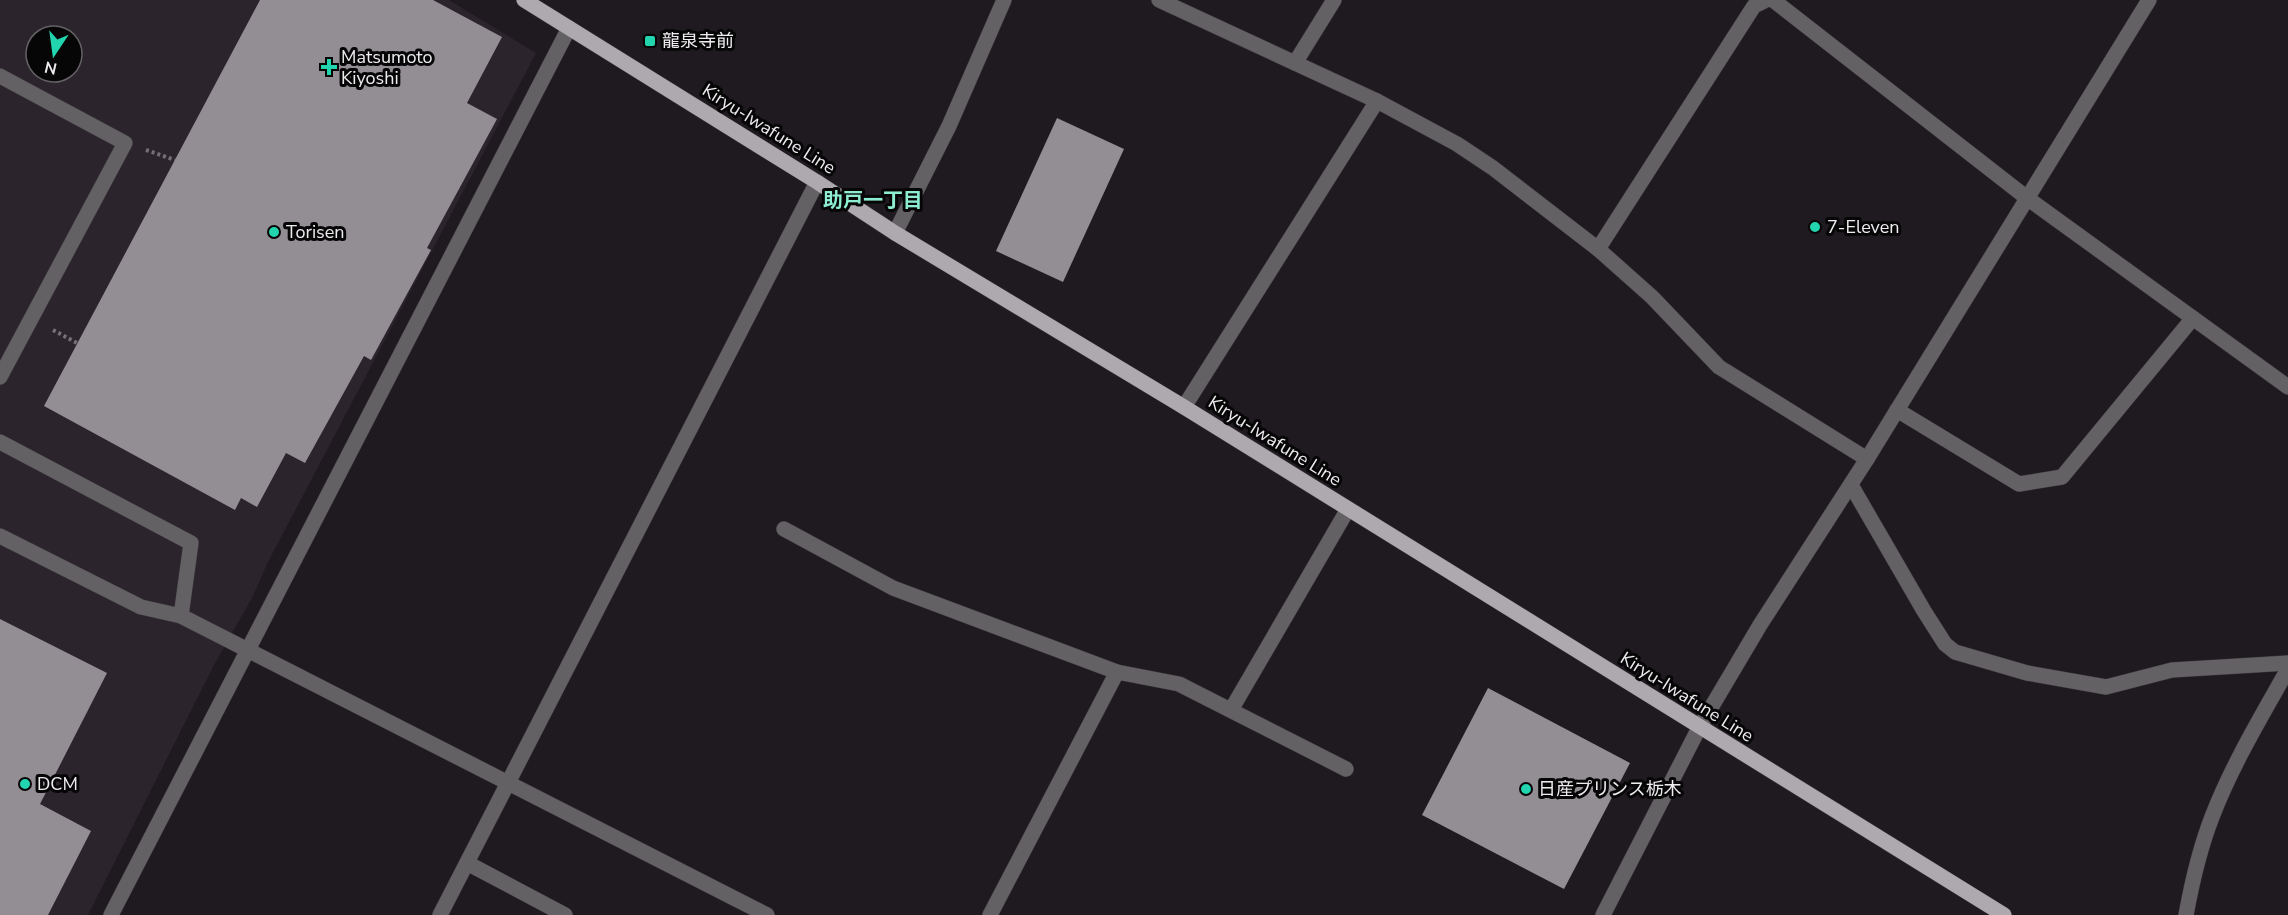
<svg xmlns="http://www.w3.org/2000/svg" width="2288" height="915" font-family="'Nunito Sans','Noto Sans JP',sans-serif">
<style>
.built{fill:#2c242d;fill-rule:evenodd}
.building{fill:#938e94}
.lines{fill:none;stroke-linecap:round;stroke-linejoin:round}
.minor-casing{stroke:#3b373c;stroke-width:16}
.major-casing{stroke:#3b373c;stroke-width:16}
.path{stroke:#747075;stroke-width:4;stroke-dasharray:3 3;stroke-linecap:butt}
.minor{stroke:#646164;stroke-width:15}
.major{stroke:#aea9ae;stroke-width:15}
.poi-dot{fill:#23d5af;stroke:#070607;stroke-width:2}
.labels{text-anchor:middle;stroke-width:6;stroke-linejoin:round;paint-order:stroke}
.poi-label{font-size:18px;fill:#efecf0;stroke:#070607;text-anchor:start}
.street-label{font-size:18px;fill:#efecf0;stroke:#070607}
.neighbourhood-label{font-size:20px;font-weight:bold;fill:#8dedd1;stroke:#070607}
</style>
<rect width="100%" height="100%" fill="#1e1a1f"/>
<!-- built -->
<path class="built" d="M0,0H449L536,53L268,562L252,598L215,663L88,915H0ZM36,36H72V72H36Z"/>
<!-- building -->
<g class="building">
<polygon points="260,0 433,0 502,37 467,103 497,119 427,248 431,250 371,360 364,356 305,463 286,453 257,507 241,498 235,510 44,406"/>
<polygon points="1057,118 1124,149 1063,282 996,251"/>
<polygon points="0,619 107,673 40,804 91,831 48,915 0,915"/>
<polygon points="1488,688 1630,763 1564,889 1422,815"/>
</g>
<g class="lines">
<!-- minor casing -->
<g class="minor-casing">
<g id="minor">
<polyline points="1159,0 1377,101 1457,144 1493,168 1598,249 1652,297 1719,367 1867,459"/>
<polyline points="1773,0 2027,198 2288,387"/>
<polyline points="1295,63 1334,0"/>
<polyline points="0,76 125,143 0,377"/>
<polyline points="895,233 949,126 1004,0"/>
<polyline points="1598,249 1754,6 1766,0"/>
<polyline points="1184,407 1377,101"/>
<polyline points="1897,410 2019,484 2062,477 2193,318"/>
<polyline points="0,442 191,543 181,616"/>
<polyline points="1851,485 1924,611 1945,644 1955,652 2027,673 2106,687 2172,670 2288,663"/>
<polyline points="784,529 893,588 1117,672 1179,684 1346,769"/>
<polyline points="0,536 141,607 181,616 767,915"/>
<polyline points="1231,710 1348,509"/>
<polyline points="467,863 565,915"/>
<polyline points="111,915 569,28"/>
<polyline points="440,915 817,182"/>
<polyline points="990,915 1117,672"/>
<polyline points="1603,915 1699,728 1760,625 1867,459 2149,0"/>
<path d="M2186,915C2192,882 2200,848 2212,817C2232,765 2261,717 2288,669"/>
</g>
</g>
<!-- major casing -->
<g class="major-casing">
<polyline id="major" points="524,0 817,182 895,233 1184,407 2004,915"/>
</g>
<!-- path -->
<g class="path">
<polyline points="146,150 175,160"/>
<polyline points="53,330 77,343"/>
</g>
<!-- minor -->
<use href="#minor" class="minor"/>
<!-- major -->
<use href="#major" class="major"/>
</g>
<!-- markers -->
<g class="poi-dot">
<rect x="644" y="35" width="12" height="12" rx="3"/>
<path d="M326 58h6v6h6v6h-6v6h-6v-6h-6v-6h6z"/>
<circle cx="1815" cy="227" r="6"/>
<circle cx="274" cy="232" r="6"/>
<circle cx="25" cy="784" r="6"/>
<circle cx="1526" cy="789" r="6"/>
</g>
<g class="labels">
<!-- poi labels -->
<g class="poi-label">
<text x="662" y="47">龍泉寺前</text>
<text x="341" y="63">Matsumoto<tspan x="341" dy="21">Kiyoshi</tspan></text>
<text x="1827" y="233">7-Eleven</text>
<text x="286" y="238">Torisen</text>
<text x="37" y="790">DCM</text>
<text x="1538" y="795">日産プリンス栃木</text>
</g>
<!-- street labels -->
<g class="street-label">
<text transform="translate(769 129) rotate(32)" y="6">Kiryu-Iwafune Line</text>
<text transform="translate(1275 441) rotate(32)" y="6">Kiryu-Iwafune Line</text>
<text transform="translate(1687 697) rotate(32)" y="6">Kiryu-Iwafune Line</text>
</g>
<!-- neighbourhood labels -->
<g class="neighbourhood-label">
<text x="873" y="207">助戸一丁目</text>
</g>
</g>
<!-- north arrow -->
<g transform="translate(54 54) rotate(193)"><circle r="28" fill="#070607" stroke="#646264" stroke-width="1.5"/>
<path d="M0-4.5L10 22L0 15L-10 22Z" fill="#23d5af"/>
<text y="-9" font-size="16" font-weight="bold" text-anchor="middle" fill="#efecf0">N</text>
</g>
</svg>
